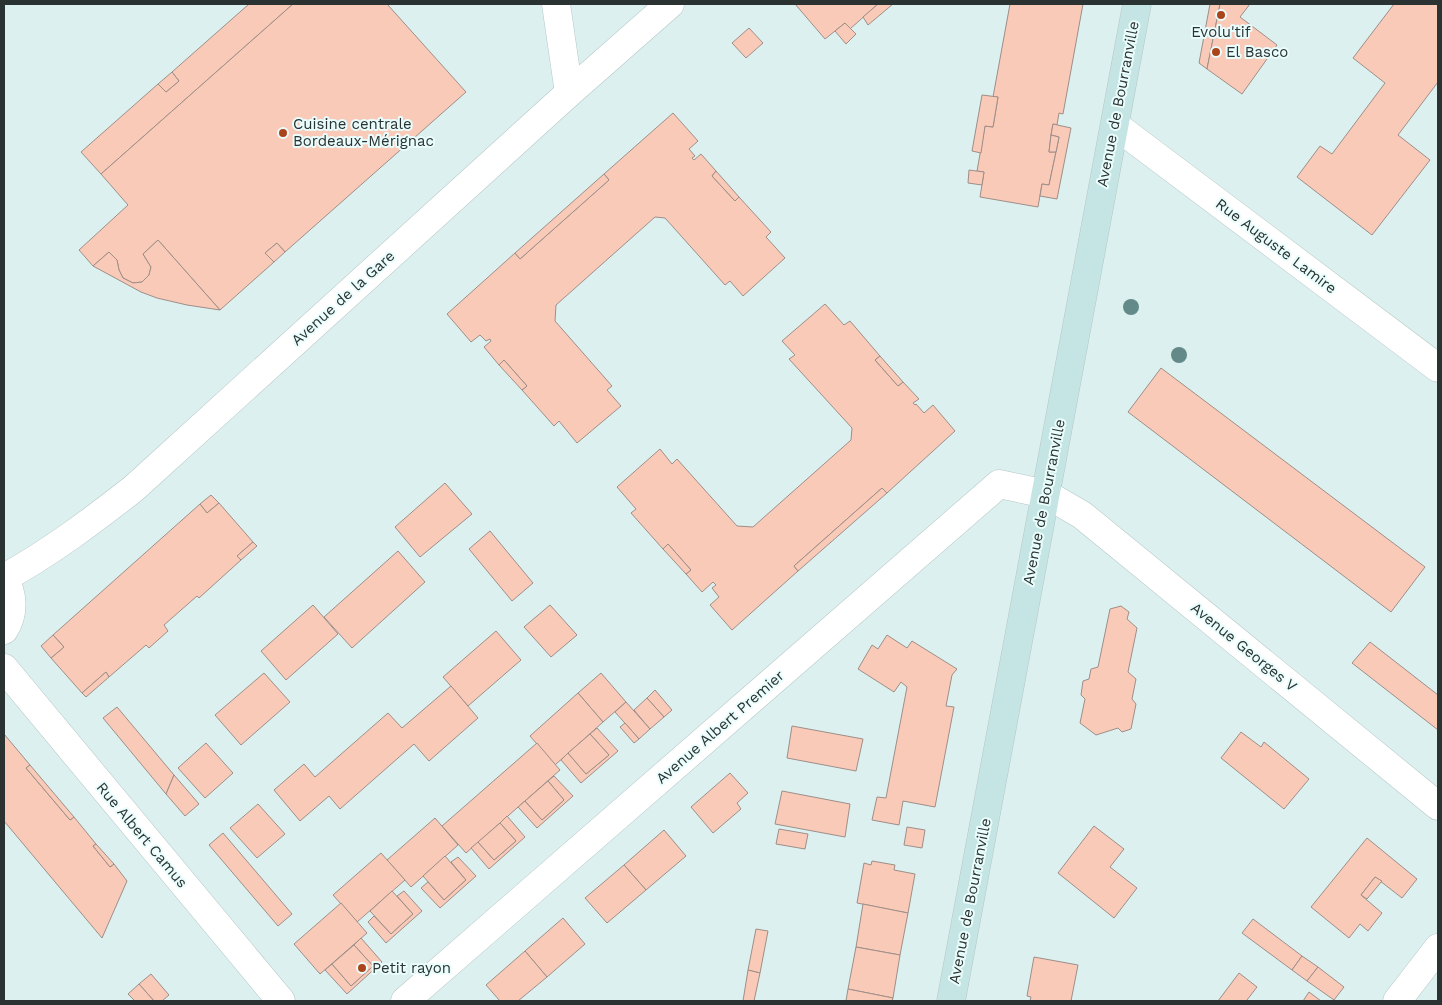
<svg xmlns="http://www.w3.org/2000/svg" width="1442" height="1005" font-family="'Work Sans',sans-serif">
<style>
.building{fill:#facab9;stroke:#9e8e88}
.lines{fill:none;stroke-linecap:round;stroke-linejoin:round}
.street-casing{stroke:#b4c7c6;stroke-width:29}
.secondary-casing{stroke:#b4c7c6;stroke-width:29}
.street{stroke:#fff;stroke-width:28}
.secondary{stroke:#c5e5e4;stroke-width:28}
.tree{fill:#638988}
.poi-dot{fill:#aa441b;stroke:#e9fdfc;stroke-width:2}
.labels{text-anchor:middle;stroke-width:4;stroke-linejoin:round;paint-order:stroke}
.poi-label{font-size:15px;fill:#2b3332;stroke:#e9fdfc;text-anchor:start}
.street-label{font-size:15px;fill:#2b3332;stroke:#e9fdfc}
</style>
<rect width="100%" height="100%" fill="#dcf0ef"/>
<!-- building -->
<g class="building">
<polygon points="249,4 293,4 101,174 81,152 158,84 166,92 179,81 172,72"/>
<polygon points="293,4 387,4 466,92 285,252 277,243 265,253 274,262 220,310 158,240 143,254 151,267 149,275 142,282 133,283 123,278 119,270 117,260 109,252 93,266 79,250 128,205 101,174"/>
<polygon points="795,4 878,4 850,29 845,23 825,39"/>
<polygon points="878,4 893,4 868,25 863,17"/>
<polygon points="1010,4 1083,4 1063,114 1059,113 1057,125 1053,124 1051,135 1049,152 1056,152 1049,185 1042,184 1038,207 980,197 984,172 977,171 985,126 993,127 998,97 993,97"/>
<polygon points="1210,4 1220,4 1207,69 1199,63"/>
<polygon points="1220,4 1250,4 1240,17 1277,45 1242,94 1207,69"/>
<polygon points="1394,4 1437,4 1438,5 1438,82 1398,135 1430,160 1372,235 1297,177 1320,146 1332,154 1385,83 1353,58"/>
<polygon points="845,23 856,34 846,44 835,31"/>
<polygon points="749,28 763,43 746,58 732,43"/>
<polygon points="172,72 179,81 166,92 158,84"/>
<polygon points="982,95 998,97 993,127 985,126 981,153 972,151"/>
<polygon points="673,113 698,141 689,149 695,156 692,158 694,160 701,154 716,171 712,176 735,201 739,197 771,232 766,237 785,258 743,296 730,281 725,285 665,218 655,217 556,305 555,321 612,386 607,390 621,406 577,443 559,421 554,426 522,390 527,386 504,360 499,365 484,347 491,341 490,339 486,341 480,335 471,342 447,314 515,253 520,259 609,180 604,174"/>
<polygon points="1053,124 1071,128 1057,199 1040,196 1042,184 1049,185 1056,152 1059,137 1051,135"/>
<polygon points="1051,135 1059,137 1056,152 1049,152"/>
<polygon points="969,170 984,172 982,185 968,183"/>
<polygon points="716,171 739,197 735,201 712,176"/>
<polygon points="604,174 609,180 520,259 515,253"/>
<polygon points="158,240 220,310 187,305 157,298 141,292 93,266 109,252 117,260 119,270 123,278 133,283 142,282 149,275 151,267 143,254"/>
<polygon points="277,243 285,252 274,262 265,253"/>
<polygon points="825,304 844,325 850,321 880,356 875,360 898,386 903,382 919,399 913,403 915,405 916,404 924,413 933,405 955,431 887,493 882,488 794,566 798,571 732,630 710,605 719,597 712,588 716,585 713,582 702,592 686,574 691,570 668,544 663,549 631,513 636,509 617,487 660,449 672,464 677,459 737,526 753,527 851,440 852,428 789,359 795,355 782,341"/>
<polygon points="880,356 903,382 898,386 875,360"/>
<polygon points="504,360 527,386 522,390 499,365"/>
<polygon points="1161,368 1425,567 1391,612 1128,412"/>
<polygon points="445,483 472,514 420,557 395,527"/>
<polygon points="882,488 887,493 798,571 794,566"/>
<polygon points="211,495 219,503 207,513 200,504"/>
<polygon points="219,503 253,542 237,556 241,560 199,598 197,596 164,625 168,631 149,648 146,645 109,677 106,672 82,693 51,658 64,647 53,635 200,504 207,513"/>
<polygon points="490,531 533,583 512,601 469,549"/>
<polygon points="253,542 257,546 241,560 237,556"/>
<polygon points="668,544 691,570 686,574 663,549"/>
<polygon points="398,551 425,582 352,648 324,617"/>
<polygon points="313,605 338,634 286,680 261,651"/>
<polygon points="550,605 577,635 551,657 524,627"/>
<polygon points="1121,606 1129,612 1127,619 1137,628 1128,672 1136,679 1132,699 1136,704 1131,729 1122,732 1118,728 1096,735 1080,723 1085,699 1081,695 1083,681 1089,679 1091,669 1098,667 1110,609"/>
<polygon points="496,631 521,660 468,706 443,677"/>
<polygon points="53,635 64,647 51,658 41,646"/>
<polygon points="887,635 907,648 912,641 957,669 952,675 946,706 954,707 935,807 903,801 899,825 872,820 877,797 886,798 907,687 901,682 894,692 858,669 872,645 878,649"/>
<polygon points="1370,642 1438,695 1438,730 1352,663"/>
<polygon points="106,672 109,677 86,697 82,693"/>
<polygon points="264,673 290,702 241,745 215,715"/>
<polygon points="601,673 626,702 603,722 578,693"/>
<polygon points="451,686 478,718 429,761 414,744 340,809 329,796 300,821 274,790 304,764 315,777 388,713 402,728"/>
<polygon points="655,690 672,710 664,717 647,698"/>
<polygon points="578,693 603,722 555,765 530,736"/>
<polygon points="647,698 664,717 650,729 634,710"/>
<polygon points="626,702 650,729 639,739 615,712"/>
<polygon points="117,707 174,775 166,794 103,718"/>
<polygon points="625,723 639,739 634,743 620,727"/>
<polygon points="792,726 863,739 856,771 787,758"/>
<polygon points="597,728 618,751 581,783 561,760 568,753 586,774 609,755 590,734"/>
<polygon points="1241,732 1261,747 1264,742 1309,779 1284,809 1221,758"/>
<polygon points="4,734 30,765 26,768 70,820 74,817 96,844 93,846 110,867 114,864 127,881 102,938 4,821"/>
<polygon points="590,734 609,755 586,774 568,753"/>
<polygon points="206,743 233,773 205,798 178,768"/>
<polygon points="537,743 560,770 466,853 442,826"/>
<polygon points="30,765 74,817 70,820 26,768"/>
<polygon points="730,773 748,793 737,803 741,809 713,833 691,807"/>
<polygon points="174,775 199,804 185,816 166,794"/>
<polygon points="554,776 573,796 537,828 518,807 525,801 542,820 564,800 548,781"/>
<polygon points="548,781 564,800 542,820 525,801"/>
<polygon points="782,791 850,804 845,837 775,824"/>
<polygon points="258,804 285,834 257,858 230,828"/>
<polygon points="507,816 525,837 489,869 471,848 478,842 494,860 516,841 500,823"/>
<polygon points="435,818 458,845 411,887 387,860"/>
<polygon points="500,823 516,841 494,860 478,842"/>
<polygon points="1094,826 1124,849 1110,867 1137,888 1114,918 1058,873"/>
<polygon points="907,827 925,830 922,848 904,845"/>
<polygon points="779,829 808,834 805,849 776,844"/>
<polygon points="664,830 686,856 646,890 624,865"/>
<polygon points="223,833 292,914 278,926 209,845"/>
<polygon points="1367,838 1417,879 1402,898 1375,877 1361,895 1382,913 1368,931 1360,924 1349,938 1311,907"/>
<polygon points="96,844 114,864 110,867 93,846"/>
<polygon points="381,853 405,880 357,922 333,895"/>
<polygon points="445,856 466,880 444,900 423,876"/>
<polygon points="458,857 476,876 440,908 421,888 428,882 444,900 466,880 451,862"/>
<polygon points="872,861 895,865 894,870 915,874 908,913 857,903 864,863 871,865"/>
<polygon points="624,865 646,890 607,923 585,898"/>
<polygon points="1375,877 1382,881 1367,899 1361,895"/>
<polygon points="392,891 413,914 391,934 370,911"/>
<polygon points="404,891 422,911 386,943 368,922 374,916 391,934 413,914 397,896"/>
<polygon points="341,903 367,933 320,974 294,944"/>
<polygon points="863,904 908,913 900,955 856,947"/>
<polygon points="563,918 585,944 547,977 525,951"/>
<polygon points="1253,919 1302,956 1292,970 1242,933"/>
<polygon points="756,929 768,931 760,973 748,970"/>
<polygon points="361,938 382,962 347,994 325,970 332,964 351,986 373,966 354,945"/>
<polygon points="354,945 373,966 351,986 332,964"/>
<polygon points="856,947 900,955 893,998 848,989"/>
<polygon points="525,951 547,977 518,1001 500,1001 486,985"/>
<polygon points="1302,956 1318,967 1307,981 1292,970"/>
<polygon points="1034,957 1078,965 1071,1001 1030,1001 1031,997 1027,996"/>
<polygon points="1318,967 1344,987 1334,1000 1307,981"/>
<polygon points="748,970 760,973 754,1001 743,1001"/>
<polygon points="1239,973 1257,987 1247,1000 1248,1001 1218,1001"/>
<polygon points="151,974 169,995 162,1001 154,1001 139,984"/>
<polygon points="139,984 154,1001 135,1001 128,994"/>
<polygon points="848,989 893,998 892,1001 846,1001"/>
<polygon points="1309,992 1321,1001 1303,1001"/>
</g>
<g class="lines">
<!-- street casing -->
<g class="street-casing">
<g id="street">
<polyline points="556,4 569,93"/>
<polyline points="1115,125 1438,368"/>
<path d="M4,577C13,594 15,613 4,630"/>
<path d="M4,578C51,552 92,521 133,489L569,93L670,4"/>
<polyline points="4,668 281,1001"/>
<polyline points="405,1001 999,484 1046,494 1082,515 1438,806"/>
<polyline points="1397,1001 1438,948"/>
</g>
</g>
<!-- secondary casing -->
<g class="secondary-casing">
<polyline id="secondary" points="951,1001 1137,4"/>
</g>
<!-- street -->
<use href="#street" class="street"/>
<!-- secondary -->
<use href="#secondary" class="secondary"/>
</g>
<!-- trees -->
<g class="tree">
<circle cx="1131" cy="307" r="8"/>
<circle cx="1179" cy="355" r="8"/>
</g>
<!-- markers -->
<g class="poi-dot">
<circle cx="1221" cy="15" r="5"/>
<circle cx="1216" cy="52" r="5"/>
<circle cx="283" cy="133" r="5"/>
<circle cx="362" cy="968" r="5"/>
</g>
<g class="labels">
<!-- poi labels -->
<g class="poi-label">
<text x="1221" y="37" text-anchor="middle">Evolu'tif</text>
<text x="1226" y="57">El Basco</text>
<text x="293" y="129">Cuisine centrale<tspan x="293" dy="17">Bordeaux-Mérignac</tspan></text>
<text x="372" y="973">Petit rayon</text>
</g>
<!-- street labels -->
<g class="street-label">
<text transform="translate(1118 104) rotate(-79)" y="5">Avenue de Bourranville</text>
<text transform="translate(1276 246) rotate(37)" y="5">Rue Auguste Lamire</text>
<text transform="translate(343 298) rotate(-42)" y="5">Avenue de la Gare</text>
<text transform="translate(1044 502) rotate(-79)" y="5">Avenue de Bourranville</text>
<text transform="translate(1244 647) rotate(39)" y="5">Avenue Georges V</text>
<text transform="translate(720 727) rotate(-41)" y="5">Avenue Albert Premier</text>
<text transform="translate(142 835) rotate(50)" y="5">Rue Albert Camus</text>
<text transform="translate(970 901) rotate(-79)" y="5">Avenue de Bourranville</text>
</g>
</g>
<!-- border -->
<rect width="1442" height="1005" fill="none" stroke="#2b3332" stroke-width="10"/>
</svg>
